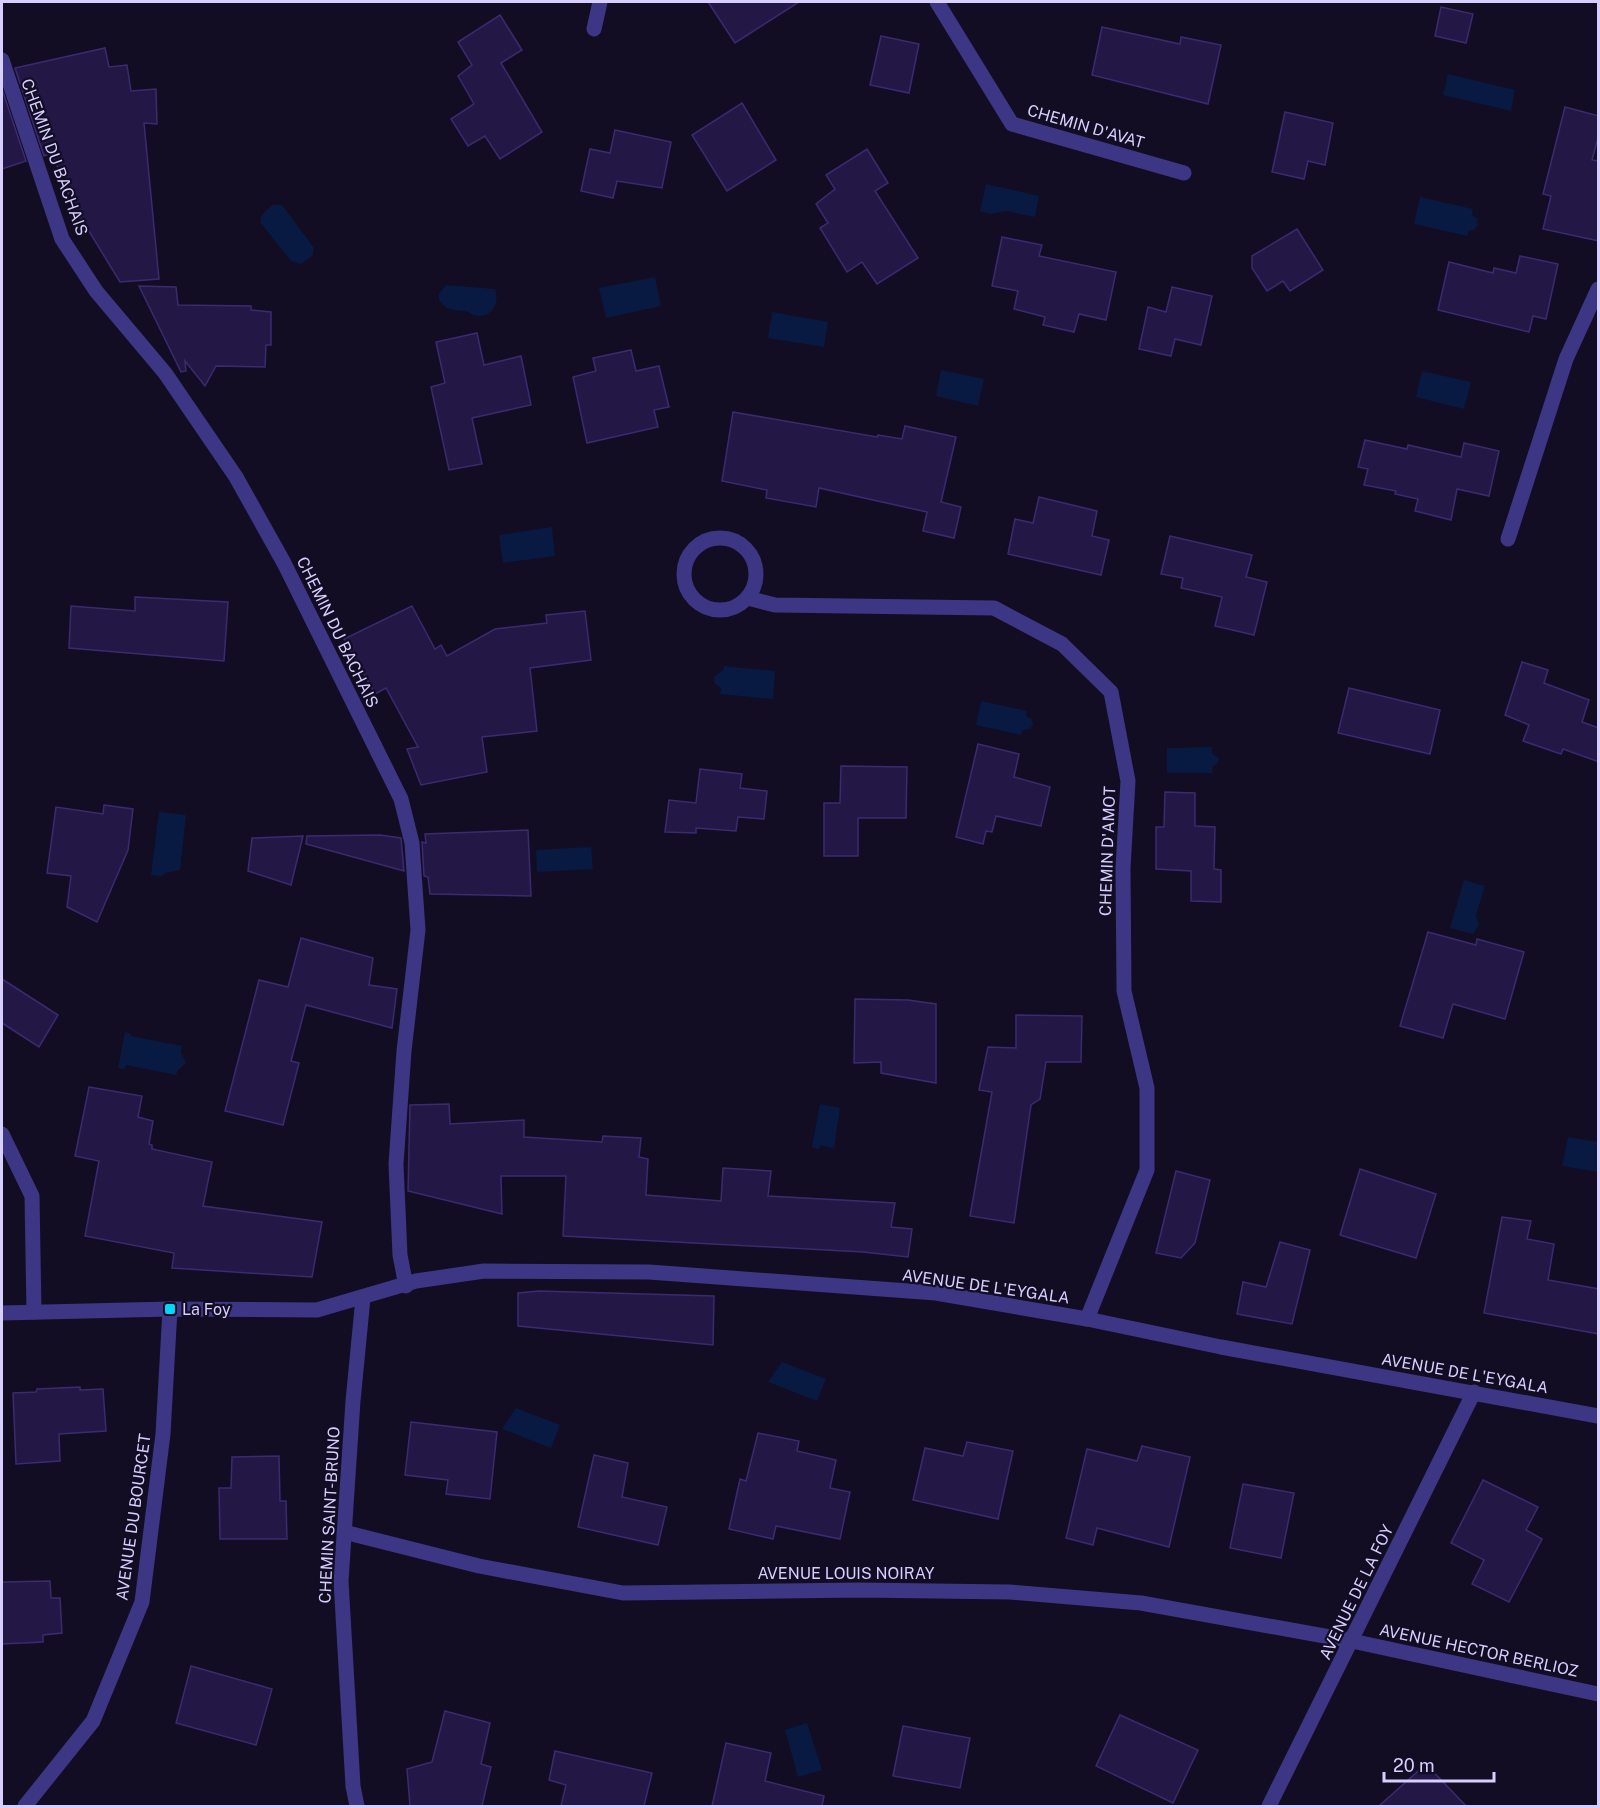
<svg xmlns="http://www.w3.org/2000/svg" width="1600" height="1808" font-family="'Public Sans',sans-serif">
<style>
.water{fill:#081a41}
.building{fill:#231845;stroke:#3b2a71;stroke-width:1.5}
.lines{fill:none;stroke-linecap:round;stroke-linejoin:round}
.minor{stroke:#3c3684;stroke-width:15}
.poi-dot{fill:#00d6fa;stroke:#120d23;stroke-width:2}
.labels{text-anchor:middle;stroke-width:4.5;stroke-linejoin:round;paint-order:stroke}
.street-label{font-size:16px;fill:#d7cfff;stroke:#120d23}
.poi-label{font-size:16px;fill:#d7cfff;stroke:#120d23;text-anchor:start}
</style>
<rect width="100%" height="100%" fill="#120d23"/>
<!-- water -->
<g class="water">
<polygon points="1448,74 1515,90 1511,111 1443,95"/>
<polygon points="986,184 1039,196 1035,217 1006,211 991,214 980,211"/>
<polygon points="1420,197 1473,209 1472,215 1477,218 1478,225 1474,230 1469,231 1467,236 1414,224"/>
<polygon points="272,205 282,205 314,248 313,255 301,264 291,261 260,222 262,215"/>
<polygon points="655,277 661,306 606,318 599,288"/>
<path d="M446,285L495,289C500,301 493,317 478,316C473,316 470,312 465,311C458,310 452,310 446,308L439,300V294Z"/>
<polygon points="772,312 828,322 824,347 768,338"/>
<polygon points="941,370 984,379 978,406 936,396"/>
<polygon points="1422,371 1471,382 1464,409 1416,397"/>
<polygon points="552,527 555,556 503,563 499,535"/>
<polygon points="724,666 775,671 773,699 720,694 721,688 715,684 714,677 723,670"/>
<polygon points="981,701 1027,711 1026,716 1032,719 1033,725 1030,729 1023,730 1021,735 976,725"/>
<polygon points="1212,747 1212,754 1219,758 1218,763 1213,766 1212,773 1167,773 1167,748"/>
<polygon points="159,812 186,815 180,870 165,873 162,876 151,875"/>
<polygon points="591,847 593,869 537,872 536,850"/>
<polygon points="1464,880 1485,886 1476,915 1479,925 1473,934 1450,928"/>
<polygon points="125,1032 131,1034 131,1036 182,1046 181,1052 186,1063 178,1070 176,1075 126,1065 124,1069 118,1068"/>
<polygon points="820,1104 840,1108 834,1148 820,1145 819,1149 812,1147"/>
<polygon points="1568,1137 1598,1142 1598,1172 1562,1166"/>
<polygon points="782,1362 826,1379 817,1401 768,1382"/>
<polygon points="516,1408 560,1425 551,1448 502,1429"/>
<polygon points="807,1723 822,1770 798,1777 785,1730"/>
</g>
<!-- building -->
<g class="building">
<polygon points="708,2 799,2 735,43"/>
<polygon points="1441,7 1473,14 1466,43 1435,36"/>
<polygon points="500,15 522,50 501,63 542,132 500,159 485,136 468,146 451,119 474,104 458,76 472,65 458,42"/>
<polygon points="1102,27 1180,44 1181,37 1221,45 1208,104 1092,75"/>
<polygon points="881,36 919,44 909,93 870,85"/>
<polygon points="105,48 109,67 127,65 131,91 156,89 157,124 144,123 159,279 120,282 73,205 52,153 44,156 15,68"/>
<polygon points="2,89 26,161 2,169"/>
<polygon points="742,103 776,160 727,191 692,135"/>
<polygon points="1565,107 1599,116 1599,134 1592,160 1599,161 1599,241 1543,229 1551,196 1543,194"/>
<polygon points="1285,112 1333,123 1325,165 1308,161 1304,179 1272,172"/>
<polygon points="615,130 671,142 662,188 617,181 613,198 581,191 590,149 610,153"/>
<polygon points="867,149 888,183 875,191 918,258 877,284 862,262 847,272 820,228 828,223 816,204 835,189 826,175"/>
<polygon points="1297,229 1323,270 1290,291 1283,281 1267,291 1252,268 1252,256"/>
<polygon points="1002,237 1042,245 1039,256 1116,272 1106,320 1079,314 1074,332 1043,325 1045,317 1014,309 1018,291 992,286"/>
<polygon points="1520,256 1558,264 1546,319 1533,316 1529,332 1438,310 1449,262 1493,273 1494,268 1516,273"/>
<polygon points="139,286 176,287 178,305 251,306 251,310 271,312 271,345 266,345 265,367 216,366 205,386 185,361 186,371 181,372"/>
<polygon points="1172,287 1212,296 1201,345 1175,339 1171,356 1139,349 1148,307 1166,312"/>
<polygon points="477,333 484,365 521,356 531,405 472,418 482,464 449,470 431,387 445,383 436,342"/>
<polygon points="631,350 636,371 659,366 669,407 654,410 658,427 587,443 573,377 596,371 593,358"/>
<polygon points="733,412 877,437 878,435 902,439 905,426 956,437 941,502 961,507 954,538 923,531 927,512 819,488 816,507 766,498 767,490 722,481"/>
<polygon points="1365,440 1407,449 1408,445 1461,457 1464,443 1499,451 1489,496 1457,489 1451,520 1415,511 1418,499 1395,494 1396,491 1364,485 1368,469 1358,467"/>
<polygon points="1039,497 1097,511 1092,536 1109,540 1101,575 1008,554 1015,519 1033,523"/>
<polygon points="1170,536 1252,555 1246,577 1267,582 1254,635 1215,626 1222,597 1181,588 1183,578 1161,574"/>
<polygon points="135,597 228,602 224,661 69,648 71,606 135,611"/>
<polygon points="412,606 435,649 441,645 447,656 495,629 547,623 546,615 585,611 591,660 530,668 537,731 482,737 487,772 421,785 407,749 418,747 386,688 375,694 344,639"/>
<polygon points="1522,662 1548,670 1544,683 1589,700 1582,722 1599,728 1599,762 1563,749 1561,754 1523,741 1529,725 1505,715"/>
<polygon points="1349,688 1440,710 1430,754 1338,733"/>
<polygon points="978,744 1019,754 1014,777 1050,787 1041,826 996,816 992,832 986,831 983,844 956,837"/>
<polygon points="841,766 907,767 906,818 858,818 858,856 824,856 824,803 840,803"/>
<polygon points="700,769 742,774 740,788 767,791 764,819 738,817 736,831 696,828 696,833 665,832 669,800 696,803"/>
<polygon points="1165,792 1195,793 1195,826 1215,827 1214,869 1221,870 1221,902 1191,901 1191,871 1156,869 1156,827 1164,827"/>
<polygon points="104,805 133,809 128,850 97,922 67,907 71,876 47,873 56,807 103,814"/>
<polygon points="528,830 531,896 430,894 428,877 424,876 422,842 426,843 425,834"/>
<polygon points="380,835 401,838 404,871 306,844 307,836"/>
<polygon points="303,836 291,885 248,871 252,838"/>
<polygon points="1428,932 1476,945 1477,939 1524,952 1505,1019 1453,1004 1443,1038 1400,1026"/>
<polygon points="301,938 373,958 369,985 397,989 392,1028 306,1005 291,1061 299,1063 283,1125 225,1111 259,980 288,987"/>
<polygon points="2,979 58,1015 39,1047 2,1023"/>
<polygon points="855,999 908,1000 936,1004 936,1083 881,1073 881,1062 854,1063"/>
<polygon points="1016,1015 1082,1016 1081,1062 1046,1062 1040,1099 1031,1105 1014,1223 970,1216 992,1092 979,1090 988,1047 1016,1048"/>
<polygon points="89,1087 142,1096 138,1117 153,1121 149,1144 152,1145 152,1149 212,1162 203,1206 322,1222 312,1277 172,1268 174,1253 85,1236 99,1161 75,1156"/>
<polygon points="449,1104 450,1124 524,1120 524,1137 602,1142 603,1136 641,1138 639,1157 648,1159 646,1195 721,1201 723,1168 771,1171 768,1196 895,1203 891,1227 912,1229 908,1257 863,1252 563,1236 566,1176 501,1176 502,1214 408,1191 410,1105"/>
<polygon points="1360,1169 1436,1194 1416,1258 1340,1235"/>
<polygon points="1176,1171 1210,1180 1195,1243 1181,1258 1156,1253"/>
<polygon points="1502,1217 1531,1221 1527,1239 1554,1244 1548,1280 1599,1289 1599,1334 1484,1313"/>
<polygon points="1280,1242 1310,1250 1292,1324 1237,1314 1243,1282 1266,1287"/>
<polygon points="539,1291 714,1296 713,1345 518,1326 518,1293"/>
<polygon points="80,1387 80,1390 103,1389 106,1431 59,1434 60,1461 16,1464 13,1393 36,1392 37,1389"/>
<polygon points="411,1422 497,1432 490,1499 446,1494 448,1480 405,1475"/>
<polygon points="758,1433 799,1441 797,1451 836,1460 830,1488 850,1492 840,1539 776,1526 773,1539 729,1529 740,1479 746,1481"/>
<polygon points="967,1442 1013,1451 998,1519 913,1500 925,1448 963,1456"/>
<polygon points="1142,1446 1190,1457 1169,1547 1097,1528 1093,1545 1066,1538 1087,1449 1137,1461"/>
<polygon points="594,1455 628,1463 622,1497 667,1507 658,1545 578,1527"/>
<polygon points="279,1456 280,1501 286,1501 287,1539 220,1539 219,1488 231,1488 232,1457"/>
<polygon points="1483,1480 1538,1507 1526,1530 1542,1539 1509,1602 1472,1584 1484,1560 1451,1543"/>
<polygon points="1243,1484 1294,1493 1281,1558 1230,1548"/>
<polygon points="50,1581 51,1598 60,1598 62,1633 43,1635 43,1642 2,1644 2,1582"/>
<polygon points="191,1666 272,1689 256,1745 176,1723"/>
<polygon points="445,1711 490,1723 481,1764 491,1767 482,1806 410,1806 407,1769 432,1762"/>
<polygon points="1120,1715 1198,1750 1173,1803 1096,1766"/>
<polygon points="903,1726 970,1738 960,1788 893,1776"/>
<polygon points="726,1743 771,1753 765,1781 824,1796 822,1806 712,1806"/>
<polygon points="555,1751 652,1773 644,1806 561,1806 566,1785 549,1780"/>
<polygon points="1426,1764 1466,1806 1379,1806"/>
</g>
<g class="lines">
<!-- minor -->
<g class="minor">
<polyline points="937,2 1012,124 1184,173"/>
<polyline points="594,29 600,2"/>
<polyline points="2,60 62,239 96,291 165,373 236,477 284,563 401,799 412,843 418,930 404,1051 396,1164 400,1255 406,1286"/>
<circle cx="720" cy="574" r="36"/>
<polyline points="1508,539 1566,359 1598,289"/>
<polyline points="748,598 775,605 994,608 1062,644 1111,692 1128,781 1123,868 1124,991 1147,1088 1147,1170 1087,1319"/>
<polyline points="2,1134 32,1196 34,1312"/>
<polyline points="2,1313 170,1309 317,1310 416,1281 484,1271 649,1272 936,1293 1087,1319 1221,1347 1598,1416"/>
<polyline points="344,1532 479,1566 623,1593 859,1590 1010,1592 1141,1603 1352,1641 1598,1694"/>
<polyline points="25,1806 93,1721 142,1602 163,1434 170,1309"/>
<polyline points="357,1806 353,1786 341,1581 353,1401 363,1298"/>
<polyline points="1269,1806 1474,1392"/>
</g>
</g>
<!-- markers -->
<rect class="poi-dot" x="164" y="1303" width="12" height="12" rx="3"/>
<g class="labels">
<!-- street labels -->
<g class="street-label">
<text transform="translate(1086 126) rotate(16)" y="6">CHEMIN D'AVAT</text>
<text transform="translate(55 157) rotate(70)" y="6">CHEMIN DU BACHAIS</text>
<text transform="translate(338 632) rotate(64)" y="6">CHEMIN DU BACHAIS</text>
<text transform="translate(1107 851) rotate(-88)" y="6">CHEMIN D'AMOT</text>
<text transform="translate(986 1286) rotate(8)" y="6">AVENUE DE L'EYGALA</text>
<text transform="translate(1465 1373) rotate(10)" y="6">AVENUE DE L'EYGALA</text>
<text transform="translate(329 1515) rotate(-87)" y="6">CHEMIN SAINT-BRUNO</text>
<text transform="translate(133 1517) rotate(-82)" y="6">AVENUE DU BOURCET</text>
<text x="846" y="1579">AVENUE LOUIS NOIRAY</text>
<text transform="translate(1356 1592) rotate(-64)" y="6">AVENUE DE LA FOY</text>
<text transform="translate(1479 1650) rotate(12)" y="6">AVENUE HECTOR BERLIOZ</text>
</g>
<!-- poi labels -->
<g class="poi-label">
<text x="182" y="1315">La Foy</text>
</g>
</g>
<!-- border -->
<rect width="1600" height="1808" fill="none" stroke="#d7cfff" stroke-width="6"/>
<!-- scale -->
<path d="M1384 1772v9h110v-9" fill="none" stroke="#d7cfff" stroke-width="3"/>
<text x="1393" y="1772" font-size="18" fill="#d7cfff" stroke="#120d23" stroke-width="4.5" paint-order="stroke">20 m</text>
</svg>
